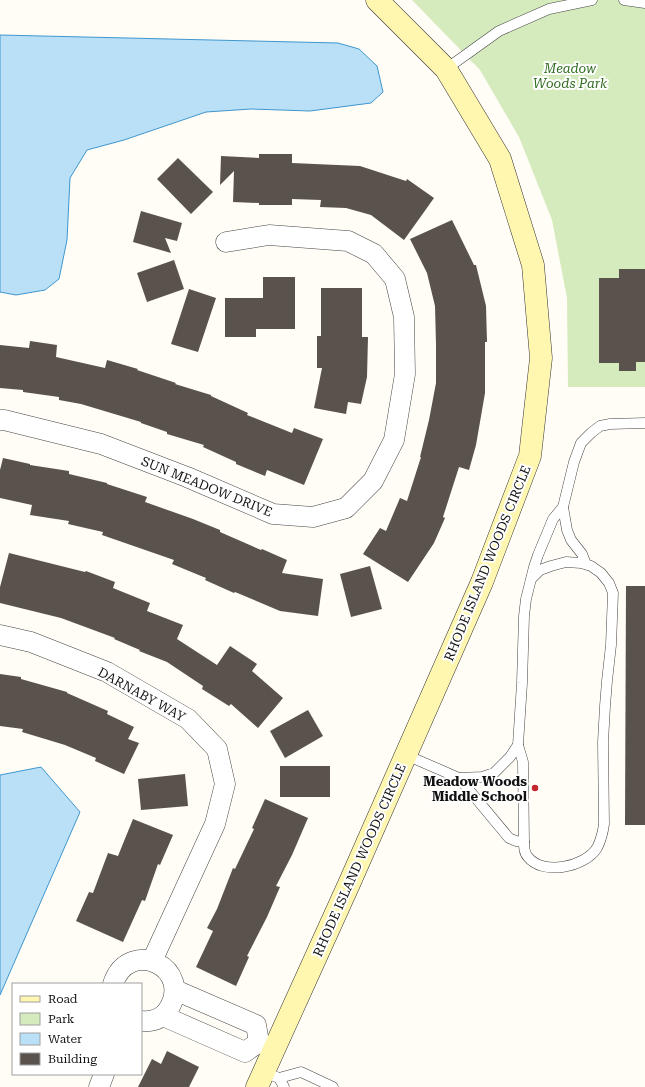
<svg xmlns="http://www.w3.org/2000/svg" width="645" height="1087" font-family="'Roboto Serif',serif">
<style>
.green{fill:#d5ebbd}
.water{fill:#b9e0f7;stroke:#3f96cf}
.building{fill:#5a524d}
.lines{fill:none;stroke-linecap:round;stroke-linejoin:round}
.lane-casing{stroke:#444;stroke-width:11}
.street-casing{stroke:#444;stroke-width:21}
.secondary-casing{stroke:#333;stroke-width:23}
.lane{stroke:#fff;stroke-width:10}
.street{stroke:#fff;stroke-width:20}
.secondary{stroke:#fff6b0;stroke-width:22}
.poi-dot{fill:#c4262e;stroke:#fff;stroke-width:1.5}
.labels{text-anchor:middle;stroke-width:4;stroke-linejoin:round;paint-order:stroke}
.park-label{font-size:13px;font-style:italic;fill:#2f6b1f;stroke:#fff}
.street-label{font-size:13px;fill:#111;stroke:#fff}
.poi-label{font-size:13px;font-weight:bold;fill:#111;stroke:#fff;text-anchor:end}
</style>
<rect width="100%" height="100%" fill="#fffdf5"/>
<!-- green -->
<polygon class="green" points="412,0 645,0 645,387 568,387 567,298 552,220 519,137 480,70"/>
<!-- water -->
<g class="water">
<polygon points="0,35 338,43 359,49 377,66 383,92 371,103 310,111 251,109 206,112 124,140 87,150 70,178 67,240 59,279 45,290 16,295 0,292"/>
<polygon points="41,767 80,812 0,995 0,775"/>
</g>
<!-- building -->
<g class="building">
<polygon points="259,154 292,154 292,163 360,166 406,181 407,179 434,198 404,240 371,215 346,208 320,207 321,200 292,199 292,205 259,205 259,203 233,202 234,171 220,185 221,156 259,158"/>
<polygon points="178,158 213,192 191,214 157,179"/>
<polygon points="141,211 182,223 177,241 165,238 171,253 133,242"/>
<polygon points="452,220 474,265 476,265 486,306 487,342 485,342 485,393 476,445 469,470 459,467 443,517 445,518 434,543 408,582 363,554 380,528 386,531 400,498 407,501 421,457 420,457 429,420 436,383 436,344 435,306 427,273 410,239"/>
<polygon points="174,260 184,289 147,302 137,273"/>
<polygon points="619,269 645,269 645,362 636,362 636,371 619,371 619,363 599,363 599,278 619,278"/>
<polygon points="263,277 295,277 295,329 256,329 256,337 225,337 225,298 263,298"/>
<polygon points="321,288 362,288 362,337 368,337 367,377 361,404 348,402 346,414 314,408 322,368 317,368 317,336 321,336"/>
<polygon points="189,289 216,298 198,352 171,344"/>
<polygon points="30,341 57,345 56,357 105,368 107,360 138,369 137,370 176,383 175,384 211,395 211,396 248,413 247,415 292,433 294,428 323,439 304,485 267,470 265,476 236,464 236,462 203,447 204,445 167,434 167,432 141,423 141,422 81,404 59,400 59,397 23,392 23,390 0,388 0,345 29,348"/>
<polygon points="3,458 30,464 30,465 69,471 69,474 107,483 107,484 147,497 145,502 193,519 220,530 220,532 261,550 262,549 287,560 282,573 323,579 318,616 280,611 235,592 234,593 205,580 206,578 172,564 174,560 102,535 103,532 68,524 69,521 30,515 32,505 0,498 0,470"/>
<polygon points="9,553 85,572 86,571 115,582 113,588 150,603 147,611 183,625 177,639 217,665 230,646 257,664 252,671 283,698 258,728 231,704 229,706 202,689 203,686 167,662 139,651 140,650 114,639 115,638 61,618 0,603 0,587"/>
<polygon points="370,566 382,609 351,617 340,574"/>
<polygon points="626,586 645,586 645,825 625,825"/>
<polygon points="0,674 21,677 21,679 67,692 67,693 108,711 107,714 134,727 128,739 139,743 124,774 95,761 96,758 65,745 22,732 23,729 0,726"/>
<polygon points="308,710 323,736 285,758 270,731"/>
<rect x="280" y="766" width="50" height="31"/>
<polygon points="185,774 188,806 141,810 138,779"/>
<polygon points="265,799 308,818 292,855 276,886 280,887 267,917 247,956 249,957 236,986 196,967 213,931 207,928 217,909 233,868 235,869 254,829 252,828"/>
<polygon points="133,819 173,835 160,865 158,864 145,901 142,900 123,942 76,921 89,892 93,893 108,853 118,856"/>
<polygon points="167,1051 199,1067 189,1087 138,1087 152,1059 161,1064"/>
</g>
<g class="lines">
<!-- lane casing -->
<g class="lane-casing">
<g id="lane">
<polyline points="624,0 645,3"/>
<polyline points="446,69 499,31 549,9 592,0"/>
<polyline points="586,564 582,554 571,540 567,530 563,507 574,462 581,443 591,433 600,426 610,424 645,423"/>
<path d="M518,745L523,762L524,842C524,847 524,853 528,857C543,876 585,867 597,848C601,840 603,832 604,824L603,742L605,706L607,681L611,645L613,593L609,583L601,573L591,566L581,563L566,562L551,566L540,570L532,578"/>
<polyline points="406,755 459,778 482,777 494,773 510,757 518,745 522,683 524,616 526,599 534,567 538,555 553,519 563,507"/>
<polyline points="459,778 509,838 516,841 524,842"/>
<polyline points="264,1072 279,1078 301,1072 333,1087"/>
<polyline points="279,1078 284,1087"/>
</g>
</g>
<!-- street casing -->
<g class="street-casing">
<g id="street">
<polyline points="0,420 4,420 101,444 187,477 273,514 313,517 346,508 373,481 394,440 405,374 404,317 395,279 374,254 348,241 269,235 226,242"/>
<polyline points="0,635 31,642 107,672 188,719 217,749 225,784 215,824 152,961"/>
<path d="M113,984C129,936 195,968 168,1010C162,1019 152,1022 141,1021"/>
<polyline points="175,990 256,1025 259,1042"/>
<polyline points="163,1016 245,1052 259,1042"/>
<polyline points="99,1087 104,1074"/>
</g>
</g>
<!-- secondary casing -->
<g class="secondary-casing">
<polyline id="secondary" points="257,1087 349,884 482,582 530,456 541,358 533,265 500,159 446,69 377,0"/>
</g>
<!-- lane -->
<use href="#lane" class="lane"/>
<!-- street -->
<use href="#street" class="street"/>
<!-- secondary -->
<use href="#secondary" class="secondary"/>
</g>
<!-- markers -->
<circle class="poi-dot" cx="535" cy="788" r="4"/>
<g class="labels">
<!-- park labels -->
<g class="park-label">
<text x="570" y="73">Meadow<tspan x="570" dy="15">Woods Park</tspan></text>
</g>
<!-- street labels -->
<g class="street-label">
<text transform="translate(207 486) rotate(22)" y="5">SUN MEADOW DRIVE</text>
<text transform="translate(487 563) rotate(-68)" y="5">RHODE ISLAND WOODS CIRCLE</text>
<text transform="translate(142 694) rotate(29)" y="5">DARNABY WAY</text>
<text transform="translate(359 860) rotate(-66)" y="5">RHODE ISLAND WOODS CIRCLE</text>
</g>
<!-- poi labels -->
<g class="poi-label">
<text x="527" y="786">Meadow Woods<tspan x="527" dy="15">Middle School</tspan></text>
</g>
</g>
<!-- legend -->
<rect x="12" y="983" width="130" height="92" fill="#ffffff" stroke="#a0a0a0"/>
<rect x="20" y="996" width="20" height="6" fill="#fff6b0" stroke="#a0a0a0"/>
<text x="48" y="1003" font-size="12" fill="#111111">Road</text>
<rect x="20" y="1013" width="20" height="12" fill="#d5ebbd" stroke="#a0a0a0"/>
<text x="48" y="1023" font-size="12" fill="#111111">Park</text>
<rect x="20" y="1033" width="20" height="12" fill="#b9e0f7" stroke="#a0a0a0"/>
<text x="48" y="1043" font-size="12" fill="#111111">Water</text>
<rect x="20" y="1053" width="20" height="12" fill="#5a524d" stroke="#a0a0a0"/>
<text x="48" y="1063" font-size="12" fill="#111111">Building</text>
</svg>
